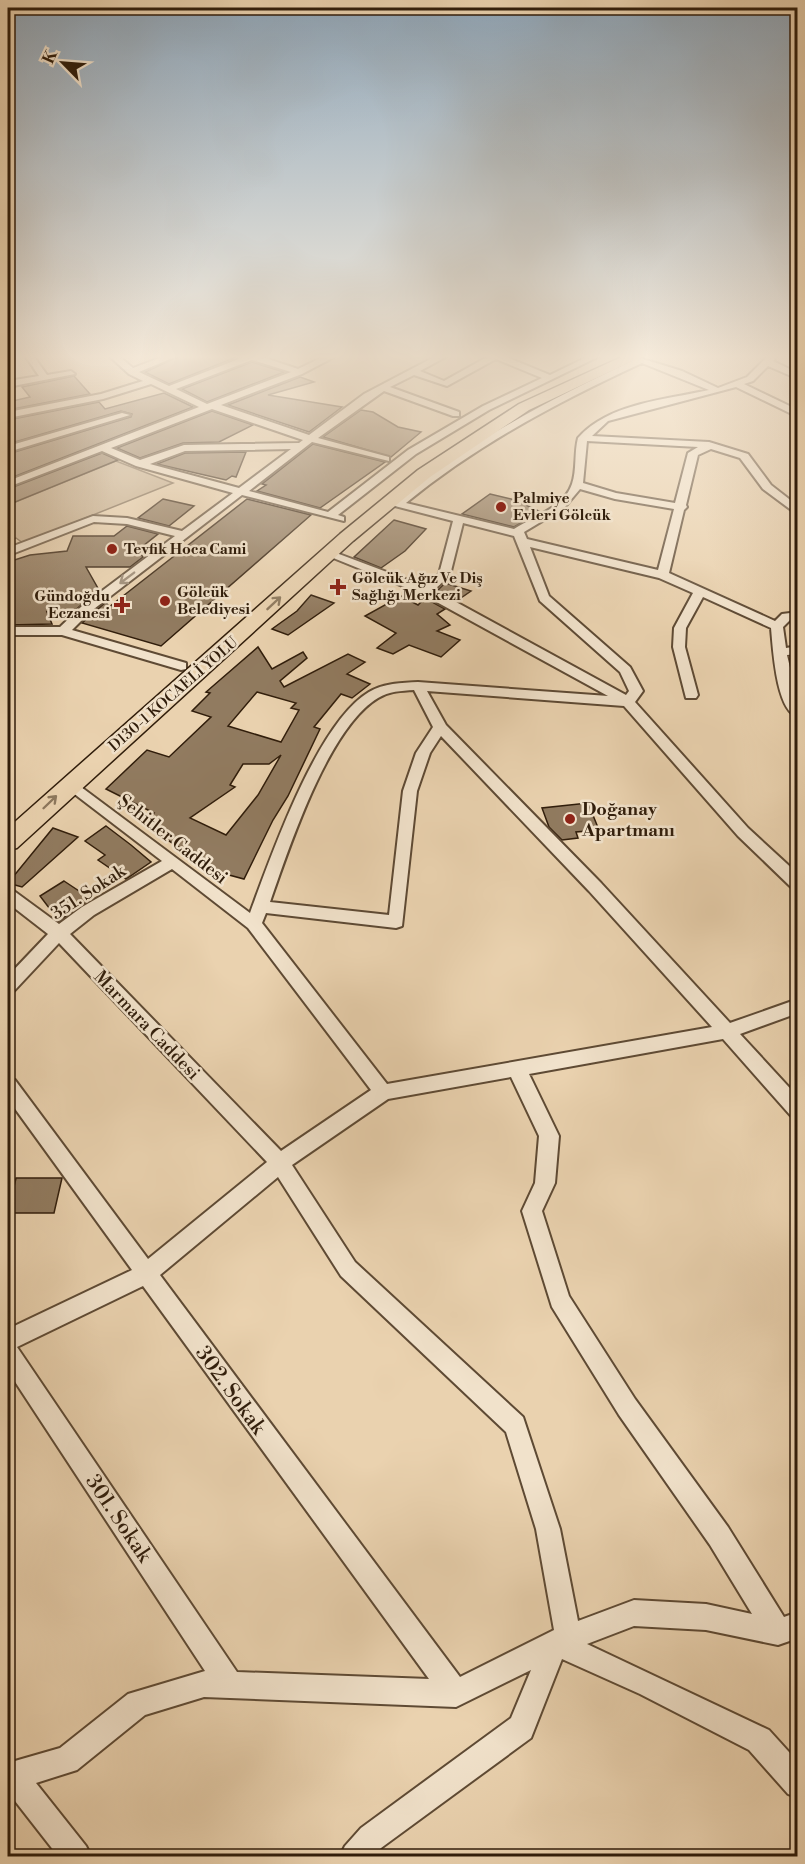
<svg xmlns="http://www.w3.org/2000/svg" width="805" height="1864" font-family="'Libre Bodoni',serif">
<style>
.green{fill:#cab393;stroke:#7d684f;stroke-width:1.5}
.building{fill:#917b60;stroke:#301d0b;stroke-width:1.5;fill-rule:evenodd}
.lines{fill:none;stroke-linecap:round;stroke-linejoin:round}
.minor-casing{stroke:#5e4a34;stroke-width:4}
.trunk-casing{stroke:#301d0b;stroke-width:3}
.minor{fill:#f1e2cb;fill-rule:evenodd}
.trunk{fill:#ead2af;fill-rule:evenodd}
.oneway{stroke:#9a8975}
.oneway2{stroke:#8d785d}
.poi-dot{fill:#8f2418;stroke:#f1e2cb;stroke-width:2}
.labels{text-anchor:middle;stroke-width:5;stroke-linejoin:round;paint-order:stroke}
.far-poi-label{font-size:15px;font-weight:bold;fill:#301d0b;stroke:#f1e2cb;text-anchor:start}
.far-street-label{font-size:15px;fill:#301d0b;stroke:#f1e2cb}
.poi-label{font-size:18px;font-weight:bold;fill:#301d0b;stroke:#f1e2cb;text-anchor:start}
.street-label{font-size:18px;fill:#301d0b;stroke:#f1e2cb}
.near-street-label{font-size:21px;fill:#301d0b;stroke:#f1e2cb}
</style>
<rect width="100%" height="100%" fill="#ead2af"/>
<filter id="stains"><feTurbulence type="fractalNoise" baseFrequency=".00333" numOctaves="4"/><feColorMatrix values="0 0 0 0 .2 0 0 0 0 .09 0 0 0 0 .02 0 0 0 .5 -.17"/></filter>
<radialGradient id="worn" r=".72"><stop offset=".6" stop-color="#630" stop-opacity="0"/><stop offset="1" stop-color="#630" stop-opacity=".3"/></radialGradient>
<!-- green -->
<polygon class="green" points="116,461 173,483 23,543 16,538 8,542 8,505"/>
<!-- building -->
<g class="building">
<polygon points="184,354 238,354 239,356 169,384 145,372"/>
<polygon points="252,362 284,372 207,402 182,389"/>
<polygon points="74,376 90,394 8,410 8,402 30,397 22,387"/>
<polygon points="300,377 314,382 268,395 342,407 309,432 228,405"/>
<polygon points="164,393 193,407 8,479 8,454 131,417 132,414 121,411 8,444 8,420 99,402 105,409"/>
<polygon points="361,410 373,412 398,427 421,432 391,457 323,437"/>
<polygon points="212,411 253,425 219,442 183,443 140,458 117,448"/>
<polygon points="313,444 385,462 320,508 257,491 266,485 262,484"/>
<polygon points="246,452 236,477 232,476 226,480 157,464 185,453"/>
<polygon points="102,453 118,460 8,505 8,489"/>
<polygon points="490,494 515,500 541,512 514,527 462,514"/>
<polygon points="163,499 194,506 169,526 138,518"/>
<polygon points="247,499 311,515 161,646 82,623 106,602 109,607"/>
<polygon points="394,520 426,529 405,551 381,568 354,557"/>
<polygon points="127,526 158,534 138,550 143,557 130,567 86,567 99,590 66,618 47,612 52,624 8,625 8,562 30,555 67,551 73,536 114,536"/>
<polygon points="445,583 471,591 458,600 438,590"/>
<polygon points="311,595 334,603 288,635 272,629 297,611"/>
<polygon points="401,596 418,605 425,598 445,609 437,614 450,625 437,631 460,640 441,657 409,645 393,654 377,648 396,633 365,616"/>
<path d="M258,647L272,669L303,652L307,658L280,681L284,687L348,654L365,662L347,674L370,684L352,698L341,694L314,727L320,729L288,796L273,820L244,879L218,872L142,824L154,813L106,789L147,750L169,757L211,717L192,711L210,693L206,692ZM257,692L296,703L291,708L299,710L281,742L228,726ZM281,755L258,795L226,835L190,818L235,787L230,785L243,764H269Z"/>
<polygon points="588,803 599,830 576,832 578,838 562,840 549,827 542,808"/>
<polygon points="106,826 131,845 151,862 126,879 98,860 105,855 85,841"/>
<polygon points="53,828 78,837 22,887 8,883"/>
<polygon points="64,881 91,899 59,921 40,896"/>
<polygon points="16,1178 62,1178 54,1213 8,1213"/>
</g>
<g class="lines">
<!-- minor casing -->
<g class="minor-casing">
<g id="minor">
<polygon points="24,354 32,354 47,375 71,371 75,374 8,387 8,381 39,376"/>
<path d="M107,354H116L133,368L170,354H182L139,372L169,386L244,357L240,354H253L298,369L329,354H340L302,374L221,405L309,435L364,394L440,354H451L420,371L444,381L489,356L487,354H499L550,375L593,354H604L489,410L416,454L338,515L344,517V521L242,495L90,612L72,630L186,663V669L181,670L62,635H8V627H60L82,606L175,536L127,524L94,522L12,554L8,555V548L93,516L127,518L182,531L233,493L136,466L102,451L8,487V481L199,407L151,384L103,399L8,418V412L101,394L143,381L129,374ZM496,359L542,378L483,406L408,450L328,512L249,491L312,442L389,461V457L318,438L384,391L453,416H459V412L390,387L414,375L447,386ZM252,360L291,372L207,404L176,389ZM212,409L303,440L299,443L184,445L140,460L111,448ZM291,449L239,488L150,464L185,451Z"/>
<path d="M770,354H779L773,361L798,373V379L768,366L753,381L744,384L798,410V417L736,387L608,421L592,436L709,442L748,454L771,485L798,506V515L763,489L740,458L711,449L698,455L686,505L687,507L684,510L669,573L775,621L782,614L798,612V620H790L783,627L786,648L798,646V654L787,655L798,701V717C776,711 773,648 771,628L703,597L686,628L685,647L698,695L696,698H686L673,647L674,628L693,593L659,578L530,547L549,596L630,667L643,691L635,702L748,828L798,874V889L792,888L738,836L624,706L427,691L446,725L601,883L730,1023L798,999V1013L740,1034L798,1097V1118L791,1116L723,1039L529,1074L559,1136L555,1183L542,1211L569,1296L635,1399L728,1527L784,1617L798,1612V1638L778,1645L706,1630L634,1626L587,1644L769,1730L798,1762V1798L788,1794L749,1750L640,1694L562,1659L531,1738L381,1848L374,1856H340L345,1846L361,1828L511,1718L531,1670L456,1707L204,1697L145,1715L77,1770L36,1783L86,1846L91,1856H58L8,1792V1763L60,1748L128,1694L205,1671L8,1371V1329L132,1270L8,1099V1078L15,1080L148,1259L267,1162L59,943L14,991L8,992V976L48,934L8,903V890L14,891L59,924L82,907L162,861L64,786L62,783L69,778L250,913C271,856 317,723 369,692C384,683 401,683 418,682L608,696L422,594L321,553L331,551L424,586L439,574L453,521L387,504V500H396C469,442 549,400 634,360L630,359V355L682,371L718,388L747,377ZM642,363L709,390C665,400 609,403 578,438C574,453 577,470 572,484C564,508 532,517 514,529L406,503C478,444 558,402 642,363ZM587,441L698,447L688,453L675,503L616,493L583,483ZM580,489L615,499L674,509L658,570L527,539L524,532L564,508ZM463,523L514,536L540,601L620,672L629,691L626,695L434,590L450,575ZM414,690L433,727L416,753L403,791L389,915L270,902C289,848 328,728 378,698C389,691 401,691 414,690ZM441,736L589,891L712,1027L387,1084L262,923L266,913L396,928L402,926L417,791L430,753ZM172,869L248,928L371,1090L281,1151L70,934L94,915ZM511,1077L539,1136L535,1183L522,1211L552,1307L619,1415L710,1545L752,1614L706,1604L634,1600L578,1621L560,1529L523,1417L355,1262L292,1165L388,1099ZM278,1177L341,1276L506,1432L536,1529L554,1630L460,1677L160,1275ZM143,1286L429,1679L237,1672L17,1347Z"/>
<polygon points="122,413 130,415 8,452 8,446"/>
</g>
</g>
<!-- trunk casing -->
<g class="trunk-casing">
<polygon id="trunk" points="628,354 647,354 529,410 430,477 353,541 17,848 8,850 8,828 340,534 418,470 519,404"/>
</g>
<!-- minor -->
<use href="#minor" class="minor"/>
<!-- trunk -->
<use href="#trunk" class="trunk"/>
</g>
<!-- one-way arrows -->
<defs><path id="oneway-shaft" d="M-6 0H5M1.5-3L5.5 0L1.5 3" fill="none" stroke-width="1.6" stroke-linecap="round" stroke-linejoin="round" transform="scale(1.5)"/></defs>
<use class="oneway" href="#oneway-shaft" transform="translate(127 578) rotate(143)"/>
<g class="oneway2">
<use href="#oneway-shaft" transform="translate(274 603) rotate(-43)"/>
<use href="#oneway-shaft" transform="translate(50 802) rotate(-44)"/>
</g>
<!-- sky -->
<linearGradient id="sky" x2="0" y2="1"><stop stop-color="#8fa7bb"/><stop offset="0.58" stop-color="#f6ebdb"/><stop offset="1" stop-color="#f6ebdb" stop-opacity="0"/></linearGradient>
<rect width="805" height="615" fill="url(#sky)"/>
<!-- markers -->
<g class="poi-dot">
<circle cx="501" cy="507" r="6"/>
<circle cx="112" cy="549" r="6"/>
<path d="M335 578h6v6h6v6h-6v6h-6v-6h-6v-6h6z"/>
<circle cx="165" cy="601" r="6"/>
<path d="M119 596h6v6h6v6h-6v6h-6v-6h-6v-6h6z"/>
<circle cx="570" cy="819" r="6"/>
</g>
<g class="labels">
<!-- far-poi labels -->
<g class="far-poi-label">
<text x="513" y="503">Palmiye<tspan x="513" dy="17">Evleri Gölcük</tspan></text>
<text x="124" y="554">Tevfik Hoca Cami</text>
<text x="352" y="583">Gölcük Ağız Ve Diş<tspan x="352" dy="17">Sağlığı Merkezi</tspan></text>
<text x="177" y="597">Gölcük<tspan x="177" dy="17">Belediyesi</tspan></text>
<text x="110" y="601" text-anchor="end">Gündoğdu<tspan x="110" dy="17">Eczanesi</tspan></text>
</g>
<!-- far-street labels -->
<g class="far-street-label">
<text transform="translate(173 694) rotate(-41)" y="5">D130-1 KOCAELİ YOLU</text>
</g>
<!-- poi labels -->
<g class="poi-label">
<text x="582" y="815">Doğanay<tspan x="582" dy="21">Apartmanı</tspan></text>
</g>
<!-- street labels -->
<g class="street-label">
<text transform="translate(173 839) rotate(38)" y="6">Şehitler Caddesi</text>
<text transform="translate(88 892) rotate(-33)" y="6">351. Sokak</text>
<text transform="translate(147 1025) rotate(46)" y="6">Marmara Caddesi</text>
</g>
<!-- near-street labels -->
<g class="near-street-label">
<text transform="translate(231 1390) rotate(54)" y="7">302. Sokak</text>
<text transform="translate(119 1518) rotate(56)" y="7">301. Sokak</text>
</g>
</g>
<!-- margin -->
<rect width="805" height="1864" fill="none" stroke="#ead2af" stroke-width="30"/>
<rect x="9" y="9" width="787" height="1846" fill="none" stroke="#301d0b" stroke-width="3"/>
<rect x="15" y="15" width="775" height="1834" fill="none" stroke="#301d0b" stroke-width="1.5"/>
<!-- north arrow -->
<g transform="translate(63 63) rotate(295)" stroke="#f1e2cb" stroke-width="4.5" paint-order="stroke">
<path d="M0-4.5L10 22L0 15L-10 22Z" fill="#301d0b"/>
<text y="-9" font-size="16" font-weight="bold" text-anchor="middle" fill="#301d0b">K</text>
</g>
<rect width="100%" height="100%" filter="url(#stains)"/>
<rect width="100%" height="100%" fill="url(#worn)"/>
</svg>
